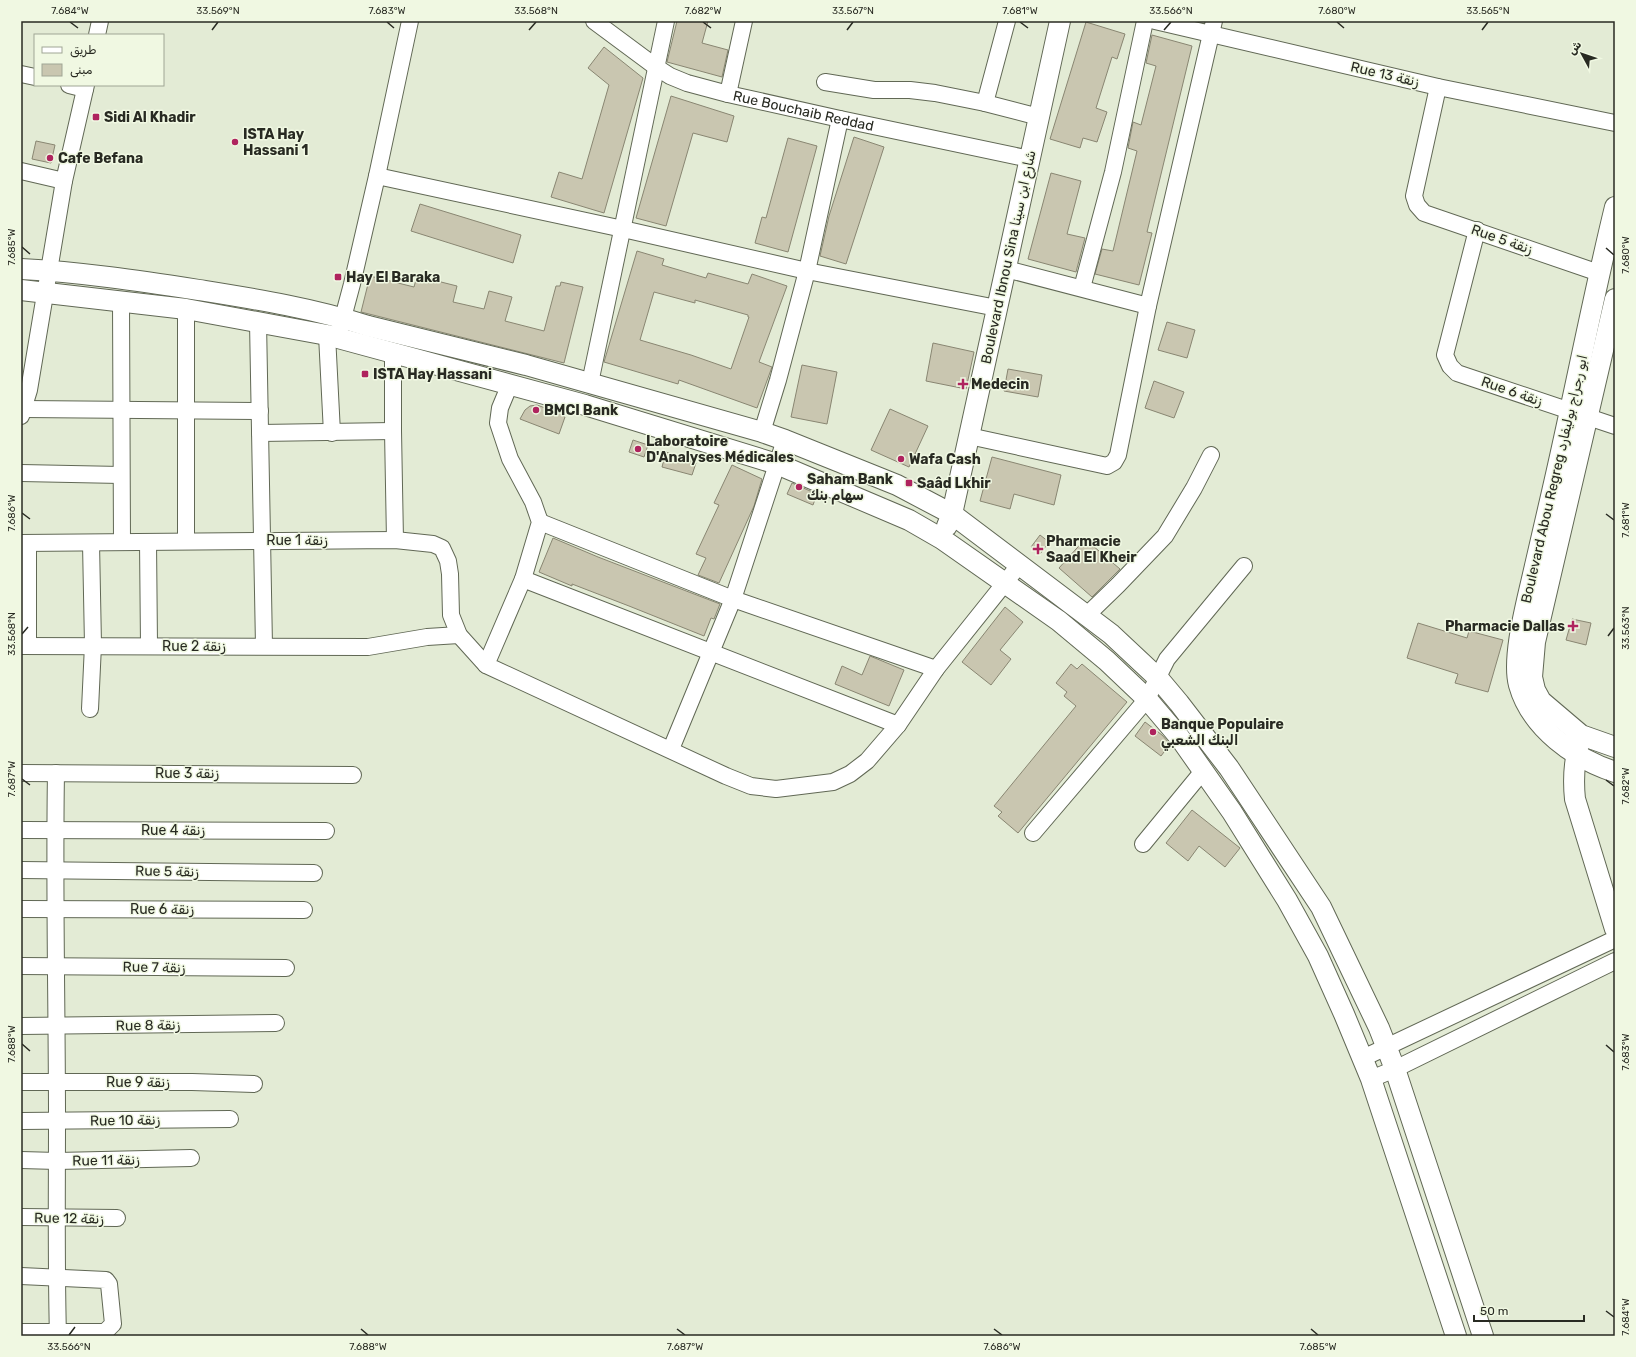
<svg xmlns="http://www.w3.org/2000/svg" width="1636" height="1357" font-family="Rubik,'Noto Sans Arabic',sans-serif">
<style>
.building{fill:#c9c6b0;stroke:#898672;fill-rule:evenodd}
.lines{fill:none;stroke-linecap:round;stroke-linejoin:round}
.minor-casing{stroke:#616855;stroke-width:18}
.major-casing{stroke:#616855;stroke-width:22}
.minor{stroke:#fff;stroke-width:16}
.major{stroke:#fff;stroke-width:20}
.ticks{fill:none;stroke:#282a22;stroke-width:1.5}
.poi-dot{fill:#af235e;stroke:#f0f8e2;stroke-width:1.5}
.labels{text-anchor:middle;stroke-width:3;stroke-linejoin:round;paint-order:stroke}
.street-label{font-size:14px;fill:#282a22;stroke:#f0f8e2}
.poi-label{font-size:14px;font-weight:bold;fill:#282a22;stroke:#f0f8e2;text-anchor:start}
.neatline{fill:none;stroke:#282a22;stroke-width:1.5}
.ticks-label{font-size:10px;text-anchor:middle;fill:#282a22}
</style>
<rect width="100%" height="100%" fill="#e3ebd5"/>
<!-- building -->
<g class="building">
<polygon points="677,21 708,21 702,43 728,50 722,77 667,62"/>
<polygon points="1086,22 1125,34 1117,59 1112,57 1096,108 1107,112 1097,142 1083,138 1080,148 1050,139"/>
<polygon points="1152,35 1192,46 1147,232 1152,233 1139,285 1095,274 1102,249 1113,251 1137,151 1128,148 1133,122 1141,125 1156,66 1146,63"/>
<polygon points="604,47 643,78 604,213 551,197 559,172 582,179 609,85 588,68"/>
<polygon points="671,96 734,116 727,142 693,133 666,226 636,218"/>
<polygon points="854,137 884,147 846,264 820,256 829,216"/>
<polygon points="788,138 817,146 788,252 755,243 762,217 766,218"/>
<polygon points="36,141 55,145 51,163 32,159"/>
<polygon points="1051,173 1081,181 1067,234 1085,238 1076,272 1028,259"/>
<polygon points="420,204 521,235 513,263 411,231"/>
<path d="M637,251L664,259L662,265L706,278L708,273L748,284L752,274L787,286L759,362L772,367L757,408L679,380L678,384L604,362ZM654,292L695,303V300L748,315V317H749L731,369L691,355L640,340Z"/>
<polygon points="370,276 414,287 417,276 457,286 453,302 484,309 489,291 512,297 505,321 544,331 556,286 560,286 561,282 583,287 564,363 361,312"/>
<polygon points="1167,322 1195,330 1187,358 1158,350"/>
<polygon points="933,343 974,352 966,389 926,381"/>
<polygon points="802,365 837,372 827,424 791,417"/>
<polygon points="1008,369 1042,375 1038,397 1004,391"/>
<polygon points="1154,381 1184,392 1174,418 1145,408"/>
<polygon points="537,405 559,413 565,417 559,434 520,419 525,410 530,406"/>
<polygon points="890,409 928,426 909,467 871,450"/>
<polygon points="633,440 648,445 644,457 629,452"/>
<polygon points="666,452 696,463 692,475 662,467"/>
<polygon points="992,457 1061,475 1054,505 1014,494 1010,509 980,501"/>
<polygon points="732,465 762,479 754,506 719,583 698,575 706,558 696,554 719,505 714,503"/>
<polygon points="792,483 817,494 813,505 787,494"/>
<polygon points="1040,535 1049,542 1040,554 1031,547"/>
<polygon points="553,538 598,557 720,604 714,619 711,618 704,636 629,606 572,584 572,586 539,572"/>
<polygon points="1085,539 1120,569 1092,597 1059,568"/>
<polygon points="1005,607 1023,622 1000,650 1011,659 991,685 962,662"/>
<polygon points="1572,619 1591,623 1586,645 1566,640"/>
<polygon points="1418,623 1467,638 1469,631 1503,640 1488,692 1455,683 1458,674 1407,658"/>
<polygon points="870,656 904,670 889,706 835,684 842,666 862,675"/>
<polygon points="1071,664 1077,669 1082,664 1127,702 1018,833 998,816 1002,812 994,806 1076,706 1064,696 1067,692 1056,683"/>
<polygon points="1145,722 1162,735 1170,744 1161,756 1135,736"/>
<polygon points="1192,810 1240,848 1225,867 1199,846 1188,861 1166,843"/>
</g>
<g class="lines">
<!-- minor casing -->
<g class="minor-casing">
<g id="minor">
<path id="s1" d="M594,21L656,67L670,76L687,83L728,94L840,119L1030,159"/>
<polyline points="1155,21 1438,87 1615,123"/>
<polyline points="97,35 100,21"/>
<polyline points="21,74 35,77"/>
<polyline points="825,82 874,90 910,90 935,93 985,103 1039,117"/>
<polyline points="69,85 85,89"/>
<polyline points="1438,87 1414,196 1417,205 1424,213 1599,273"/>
<polyline points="728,94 744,21"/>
<polyline points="985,103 1007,21"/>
<polyline points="21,171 64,181"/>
<polyline points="377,176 623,229 807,271 997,308"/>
<polyline points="1477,230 1445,355 1450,366 1457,373 1615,426"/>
<polyline points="1006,269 1148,306"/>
<polyline points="1082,288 1113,172 1145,21"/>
<polyline points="121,301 122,542"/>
<polyline points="258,322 264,646"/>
<polyline points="340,329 352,284 377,176 410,21"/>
<polyline points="327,335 332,433"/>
<polyline points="393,353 393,431 395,540"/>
<polyline points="590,383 666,21"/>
<polyline points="510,384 500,408 498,423 510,459 533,502 540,522 523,579 486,665 726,776 751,786 776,789 833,782 850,774 867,761 898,725 936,669 1020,564"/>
<polyline points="24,409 260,411"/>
<polyline points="21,416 29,390 64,181 86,85"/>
<polyline points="762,432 778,380 807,271 840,119"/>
<polyline points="260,433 393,431"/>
<polyline points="969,436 1107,466 1114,462 1118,455 1148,306 1214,21"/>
<polyline points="21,473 121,475"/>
<polyline points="540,522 733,599 936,669"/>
<polyline points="186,541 186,309"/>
<polyline points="148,542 149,645"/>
<polyline points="21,543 395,540 433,544 442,548 448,561 450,574 451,615 459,635 486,665"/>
<polyline points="523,579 898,725"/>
<polyline points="1087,615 1118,585 1165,536 1194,488 1211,455"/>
<polyline points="21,646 368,647 427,637 459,635"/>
<polyline points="28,646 28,543"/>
<polyline points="90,709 93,645 91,543"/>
<polyline points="671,749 733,599 785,440"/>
<polyline points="21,773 353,775"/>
<path d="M56,773C54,889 57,1005 57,1121C57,1193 56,1264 58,1336"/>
<polyline points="21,830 326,831"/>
<polyline points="1033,833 1147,699 1167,659 1244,566"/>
<polyline points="1143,844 1203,771"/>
<polyline points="21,870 314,873"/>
<polyline points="21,909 304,910"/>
<polyline points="21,966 286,968"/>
<polyline points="21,1026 276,1023"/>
<polyline points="1363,1058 1615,939"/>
<polyline points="1371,1079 1395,1069 1615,961"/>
<polyline points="21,1082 192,1082 254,1084"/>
<polyline points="21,1121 230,1119"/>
<polyline points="21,1160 57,1161 191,1158"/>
<polyline points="21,1217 117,1218"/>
<polyline points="21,1276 106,1280 109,1284 113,1324 105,1332 21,1332"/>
</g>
</g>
<!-- major casing -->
<g class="major-casing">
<g id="major">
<path d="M1615,207C1592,301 1574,397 1552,492C1545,522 1538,553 1531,583C1525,609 1512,660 1519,685C1531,728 1575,759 1615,772"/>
<path d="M21,269C81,272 140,281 199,290C255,299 313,308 368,326L526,365L762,432L785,440L897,485L952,514L1111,634L1158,678L1179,703L1229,768L1321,907L1379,1028L1395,1069L1483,1336"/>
<polyline points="21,290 186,309 327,335 585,405 777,464 909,520 942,539 1059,621 1107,661 1147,699 1180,738 1232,812 1287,900 1318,956 1344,1014 1371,1079 1456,1336"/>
<polyline points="1615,299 1535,642 1532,677 1535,690 1541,701 1581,735 1615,747"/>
<polyline points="947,526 952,514 1060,21"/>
<path d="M1579,743C1574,762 1573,780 1575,799L1615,929"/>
</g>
</g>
<!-- minor -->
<use href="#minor" class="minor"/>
<!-- major -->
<use href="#major" class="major"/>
</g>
<!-- ticks -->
<path class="ticks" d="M70,22L78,28M387,22L394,28M703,22L711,28M1020,22L1028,28M1337,22L1344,28M212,30L218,22M529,30L536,22M847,30L853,22M1164,30L1171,22M1482,30L1488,22M22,247L30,254M1606,248L1614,255M22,513L30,519M1606,514L1614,520M22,634L28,627M1608,636L1614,628M22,779L30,785M1606,780L1614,786M22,1044L30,1051M1606,1045L1614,1052M1606,1311L1614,1317M361,1329L368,1335M677,1329L685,1335M994,1329L1002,1335M1311,1329L1318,1335M69,1335L75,1327"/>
<!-- markers -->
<g class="poi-dot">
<rect x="92" y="113" width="8" height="8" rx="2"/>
<circle cx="235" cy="142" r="4"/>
<circle cx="50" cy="158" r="4"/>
<rect x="334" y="273" width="8" height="8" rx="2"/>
<rect x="361" y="370" width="8" height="8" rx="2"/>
<path d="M961 378h4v4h4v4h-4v4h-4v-4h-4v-4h4z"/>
<circle cx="536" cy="410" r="4"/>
<circle cx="638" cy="449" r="4"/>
<circle cx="901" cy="459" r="4"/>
<rect x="905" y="479" width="8" height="8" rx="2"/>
<circle cx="799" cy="487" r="4"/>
<path d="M1036 543h4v4h4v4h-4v4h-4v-4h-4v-4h4z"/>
<path d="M1571 620h4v4h4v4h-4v4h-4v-4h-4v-4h4z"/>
<circle cx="1153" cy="732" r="4"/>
</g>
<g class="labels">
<!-- street labels -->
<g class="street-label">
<text transform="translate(1385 74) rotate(13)" y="5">Rue 13 زنقة</text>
<text dy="5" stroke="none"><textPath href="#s1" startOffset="232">Rue Bouchaib Reddad</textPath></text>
<text transform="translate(1502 239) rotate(19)" y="5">Rue 5 زنقة</text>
<text transform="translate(1008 257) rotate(-78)" y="5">Boulevard Ibnou Sina شارع ابن سينا</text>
<text transform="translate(1512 391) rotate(19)" y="5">Rue 6 زنقة</text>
<text transform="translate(1554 479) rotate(-77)" y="5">Boulevard Abou Regreg ابو رجراج بوليفارد</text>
<text x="297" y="545">Rue 1 زنقة</text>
<text x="194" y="651">Rue 2 زنقة</text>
<text x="187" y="778">Rue 3 زنقة</text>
<text x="173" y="835">Rue 4 زنقة</text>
<text transform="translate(167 871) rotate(1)" y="5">Rue 5 زنقة</text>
<text x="162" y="914">Rue 6 زنقة</text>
<text transform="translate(154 967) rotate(1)" y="5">Rue 7 زنقة</text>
<text transform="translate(148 1025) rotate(-1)" y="5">Rue 8 زنقة</text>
<text x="138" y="1087">Rue 9 زنقة</text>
<text transform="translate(125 1120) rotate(-1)" y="5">Rue 10 زنقة</text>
<text transform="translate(106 1160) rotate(-1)" y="5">Rue 11 زنقة</text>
<text transform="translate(69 1218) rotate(1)" y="5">Rue 12 زنقة</text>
</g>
<!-- poi labels -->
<g class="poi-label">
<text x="104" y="122">Sidi Al Khadir</text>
<text x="243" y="139">ISTA Hay<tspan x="243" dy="16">Hassani 1</tspan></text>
<text x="58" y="163">Cafe Befana</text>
<text x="346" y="282">Hay El Baraka</text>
<text x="373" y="379">ISTA Hay Hassani</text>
<text x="971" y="389">Medecin</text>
<text x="544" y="415">BMCI Bank</text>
<text x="646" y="446">Laboratoire<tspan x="646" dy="16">D'Analyses Médicales</tspan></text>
<text x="909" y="464">Wafa Cash</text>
<text x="807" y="484">Saham Bank<tspan x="807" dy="16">سهام بنك</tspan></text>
<text x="917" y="488">Saâd Lkhir</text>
<text x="1046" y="546">Pharmacie<tspan x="1046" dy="16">Saad El Kheir</tspan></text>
<text x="1565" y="631" text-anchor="end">Pharmacie Dallas</text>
<text x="1161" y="729">Banque Populaire<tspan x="1161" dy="16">البنك الشعبي</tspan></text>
</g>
</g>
<!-- border -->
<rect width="1636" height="1357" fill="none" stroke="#f0f8e2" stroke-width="44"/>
<!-- legend -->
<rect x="34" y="34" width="130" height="52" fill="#f0f8e2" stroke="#a0a695"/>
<rect x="42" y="47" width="20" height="6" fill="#ffffff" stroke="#a0a695"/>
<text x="70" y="54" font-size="12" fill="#282a22">طريق</text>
<rect x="42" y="64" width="20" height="12" fill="#c9c6b0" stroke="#a0a695"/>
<text x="70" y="74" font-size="12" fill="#282a22">مبنى</text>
<!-- north arrow -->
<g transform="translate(1582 54) rotate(310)" stroke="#f0f8e2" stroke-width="3" paint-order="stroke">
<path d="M0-3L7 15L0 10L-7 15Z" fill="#282a22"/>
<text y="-6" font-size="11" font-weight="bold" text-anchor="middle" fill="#282a22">ش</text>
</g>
<!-- scale -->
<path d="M1474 1315v6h110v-6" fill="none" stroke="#282a22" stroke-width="2"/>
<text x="1480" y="1315" font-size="12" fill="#282a22" stroke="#f0f8e2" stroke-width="3" paint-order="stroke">50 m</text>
<rect x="22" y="22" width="1592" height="1313" class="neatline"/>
<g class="ticks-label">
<text x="70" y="14">7.684°W</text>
<text x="218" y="14">33.569°N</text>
<text x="387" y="14">7.683°W</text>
<text x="536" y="14">33.568°N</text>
<text x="703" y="14">7.682°W</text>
<text x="853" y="14">33.567°N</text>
<text x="1020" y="14">7.681°W</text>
<text x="1171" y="14">33.566°N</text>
<text x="1337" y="14">7.680°W</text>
<text x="1488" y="14">33.565°N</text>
<text transform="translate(11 247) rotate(-90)" y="4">7.685°W</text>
<text transform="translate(1625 255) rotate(-90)" y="4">7.680°W</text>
<text transform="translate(11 513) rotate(-90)" y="4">7.686°W</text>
<text transform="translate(1625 520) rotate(-90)" y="4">7.681°W</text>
<text transform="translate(1625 628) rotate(-90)" y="4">33.563°N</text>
<text transform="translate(11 634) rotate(-90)" y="4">33.568°N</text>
<text transform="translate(11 779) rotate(-90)" y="4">7.687°W</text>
<text transform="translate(1625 786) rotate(-90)" y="4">7.682°W</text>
<text transform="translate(11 1044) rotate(-90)" y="4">7.688°W</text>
<text transform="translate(1625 1052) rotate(-90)" y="4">7.683°W</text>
<text transform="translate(1625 1317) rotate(-90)" y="4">7.684°W</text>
<text x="69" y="1350">33.566°N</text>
<text x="368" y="1350">7.688°W</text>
<text x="685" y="1350">7.687°W</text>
<text x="1002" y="1350">7.686°W</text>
<text x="1318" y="1350">7.685°W</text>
</g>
</svg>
